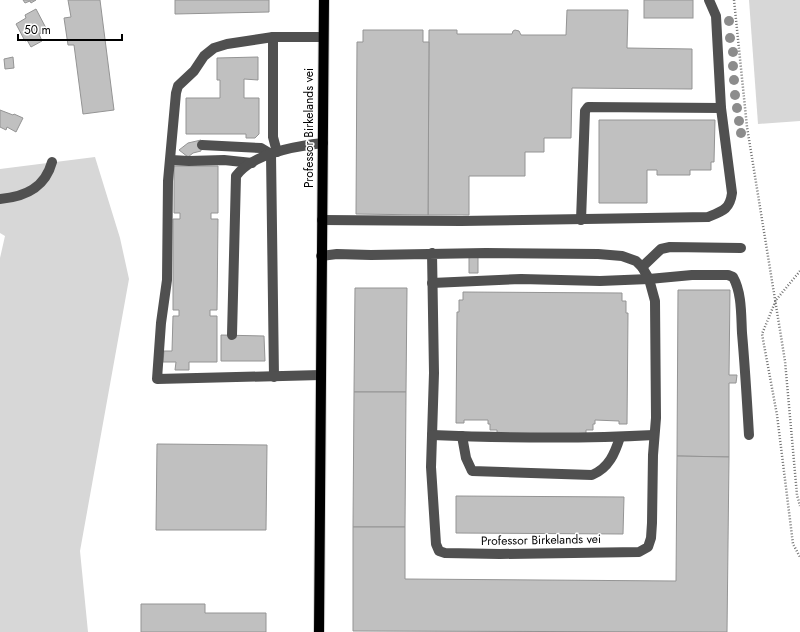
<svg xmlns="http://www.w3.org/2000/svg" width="800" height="632" font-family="Jost,sans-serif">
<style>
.green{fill:#d7d7d7}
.building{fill:#c0c0c0;stroke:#949494}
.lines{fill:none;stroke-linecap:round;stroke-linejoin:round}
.major-casing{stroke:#dbdbdb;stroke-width:12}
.path{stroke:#727272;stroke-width:2.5;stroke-dasharray:1 2;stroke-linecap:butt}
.minor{stroke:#505050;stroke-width:10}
.major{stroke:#000;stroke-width:10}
.tree{fill:#8c8c8c}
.labels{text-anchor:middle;stroke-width:3;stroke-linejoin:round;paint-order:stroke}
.street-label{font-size:12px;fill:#000;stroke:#fff}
</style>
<rect width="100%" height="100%" fill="#fff"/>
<!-- green -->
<g class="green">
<polygon points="749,0 800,0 800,121 758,124"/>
<polygon points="95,157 120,238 129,279 80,551 88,632 0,632 0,258 5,236 0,233 0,169"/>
</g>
<!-- building -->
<g class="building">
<polygon points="23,0 36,0 31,3 30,1 25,3"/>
<polygon points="68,0 100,0 114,110 83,114 74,45 68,45 64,18 71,17"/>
<polygon points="175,0 269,0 269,12 175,14"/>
<rect x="644" y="0" width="49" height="18"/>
<polygon points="36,9 47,30 39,34 42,41 31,47 27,40 25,41 16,24 26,18 25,15"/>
<polygon points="567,10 628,10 627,48 692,49 692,89 572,88 571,138 544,138 544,152 525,152 525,176 469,176 469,215 428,215 429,30 457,30 457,34 512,34 513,31 515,30 519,31 521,35 566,35"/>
<polygon points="363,30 423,30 423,42 429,42 428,215 356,214 357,42 363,42"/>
<polygon points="13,57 14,68 5,69 4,59"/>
<polygon points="258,57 258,80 244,79 244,98 259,98 259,134 255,138 246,138 246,134 186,134 186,98 220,98 220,80 217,80 217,58"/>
<polygon points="0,110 13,115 14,114 23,118 16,132 7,127 6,130 0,127"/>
<polygon points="599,120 715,120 714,162 711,162 711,170 690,170 690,175 657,175 657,170 647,170 647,203 599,203"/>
<polygon points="201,140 201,151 193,153 188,157 179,150 188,143"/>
<polygon points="174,166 218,166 218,213 211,213 211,219 218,219 217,310 210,310 210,316 217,316 217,362 189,362 189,370 175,370 176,362 163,362 164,351 172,351 173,316 179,316 179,310 173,310 173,219 180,219 180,213 174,213"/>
<polygon points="469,256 478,257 478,273 469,273"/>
<polygon points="355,288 407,288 406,392 354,392"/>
<polygon points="678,290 730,290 729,375 737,375 736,383 729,383 729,457 677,456"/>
<polygon points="463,292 622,293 622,301 626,301 626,313 628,313 627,424 619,424 619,421 595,420 595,424 593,424 593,430 586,430 586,434 497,433 497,430 490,430 490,424 488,424 488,420 464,420 464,423 456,423 457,312 459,312 459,300 463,300"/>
<polygon points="221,335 264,336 265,361 221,361"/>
<polygon points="354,392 406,392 405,527 353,527"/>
<polygon points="157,444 267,445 266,530 156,530"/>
<polygon points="677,456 729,457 727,632 353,631 353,527 405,527 405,579 676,581"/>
<polygon points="456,496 624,497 623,534 456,533"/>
<polygon points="141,604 205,604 205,613 266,613 266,632 141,632"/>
</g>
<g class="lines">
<!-- major casing -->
<g class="major-casing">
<polyline id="major" points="319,632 324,0"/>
</g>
<!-- path -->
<g class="path">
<polyline points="734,0 747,127 785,361 797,495 800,506"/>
<polyline points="800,271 776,300 762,334 777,415 793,544 800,557"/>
</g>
<!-- minor -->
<g class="minor">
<polyline points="273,37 273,137 277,152"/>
<polyline points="202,145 261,148 271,154 274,377"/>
<polyline points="171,160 189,161 224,160 252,163"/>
<path d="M0,199C25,197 45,188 52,162"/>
<path d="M322,220L461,221L708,217C723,211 730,209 732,193L721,108L716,16L709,0"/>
<polyline points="581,220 585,111 588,107 721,108"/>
<polyline points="321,256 337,254 371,255 486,253 598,254 622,256 636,261 642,267 649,279 655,301 656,418 653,455 652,523 651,538 648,547 639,552 500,554 445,553 439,551 436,544 431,467 434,373 432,253"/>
<polyline points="642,267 661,249 670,247 741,248"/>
<path d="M432,283L521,279L600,281L649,279L692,275H728L733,277C742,293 741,315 742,333C745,367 747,401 749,435"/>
<path d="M232,335L236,176C253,153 296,146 323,143"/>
<polyline points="321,375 157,379 161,323 167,280 168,181 176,93 178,86 194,71 204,56 214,48 227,44 273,37 323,37"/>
<path d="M432,435C506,438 580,439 654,435"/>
<path d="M462,436L466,458L472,471L592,475C609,468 615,453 620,437"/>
</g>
<!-- major -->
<use href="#major" class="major"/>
</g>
<!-- trees -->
<g class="tree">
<circle cx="729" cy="21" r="5"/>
<circle cx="730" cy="38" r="5"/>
<circle cx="733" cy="52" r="5"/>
<circle cx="733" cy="66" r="5"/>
<circle cx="734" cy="80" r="5"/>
<circle cx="735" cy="95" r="5"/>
<circle cx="737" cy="108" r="5"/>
<circle cx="739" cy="121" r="5"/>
<circle cx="741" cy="133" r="5"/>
</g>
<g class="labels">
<!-- street labels -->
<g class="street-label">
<text transform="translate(309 128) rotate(-90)" y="4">Professor Birkelands vei</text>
<text transform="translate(541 540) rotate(-1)" y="4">Professor Birkelands vei</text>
</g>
</g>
<!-- scale -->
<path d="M18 34v6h104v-6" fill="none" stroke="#000000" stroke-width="2"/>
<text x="24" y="34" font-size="12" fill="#000000" stroke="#ffffff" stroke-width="3" paint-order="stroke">50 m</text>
</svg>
